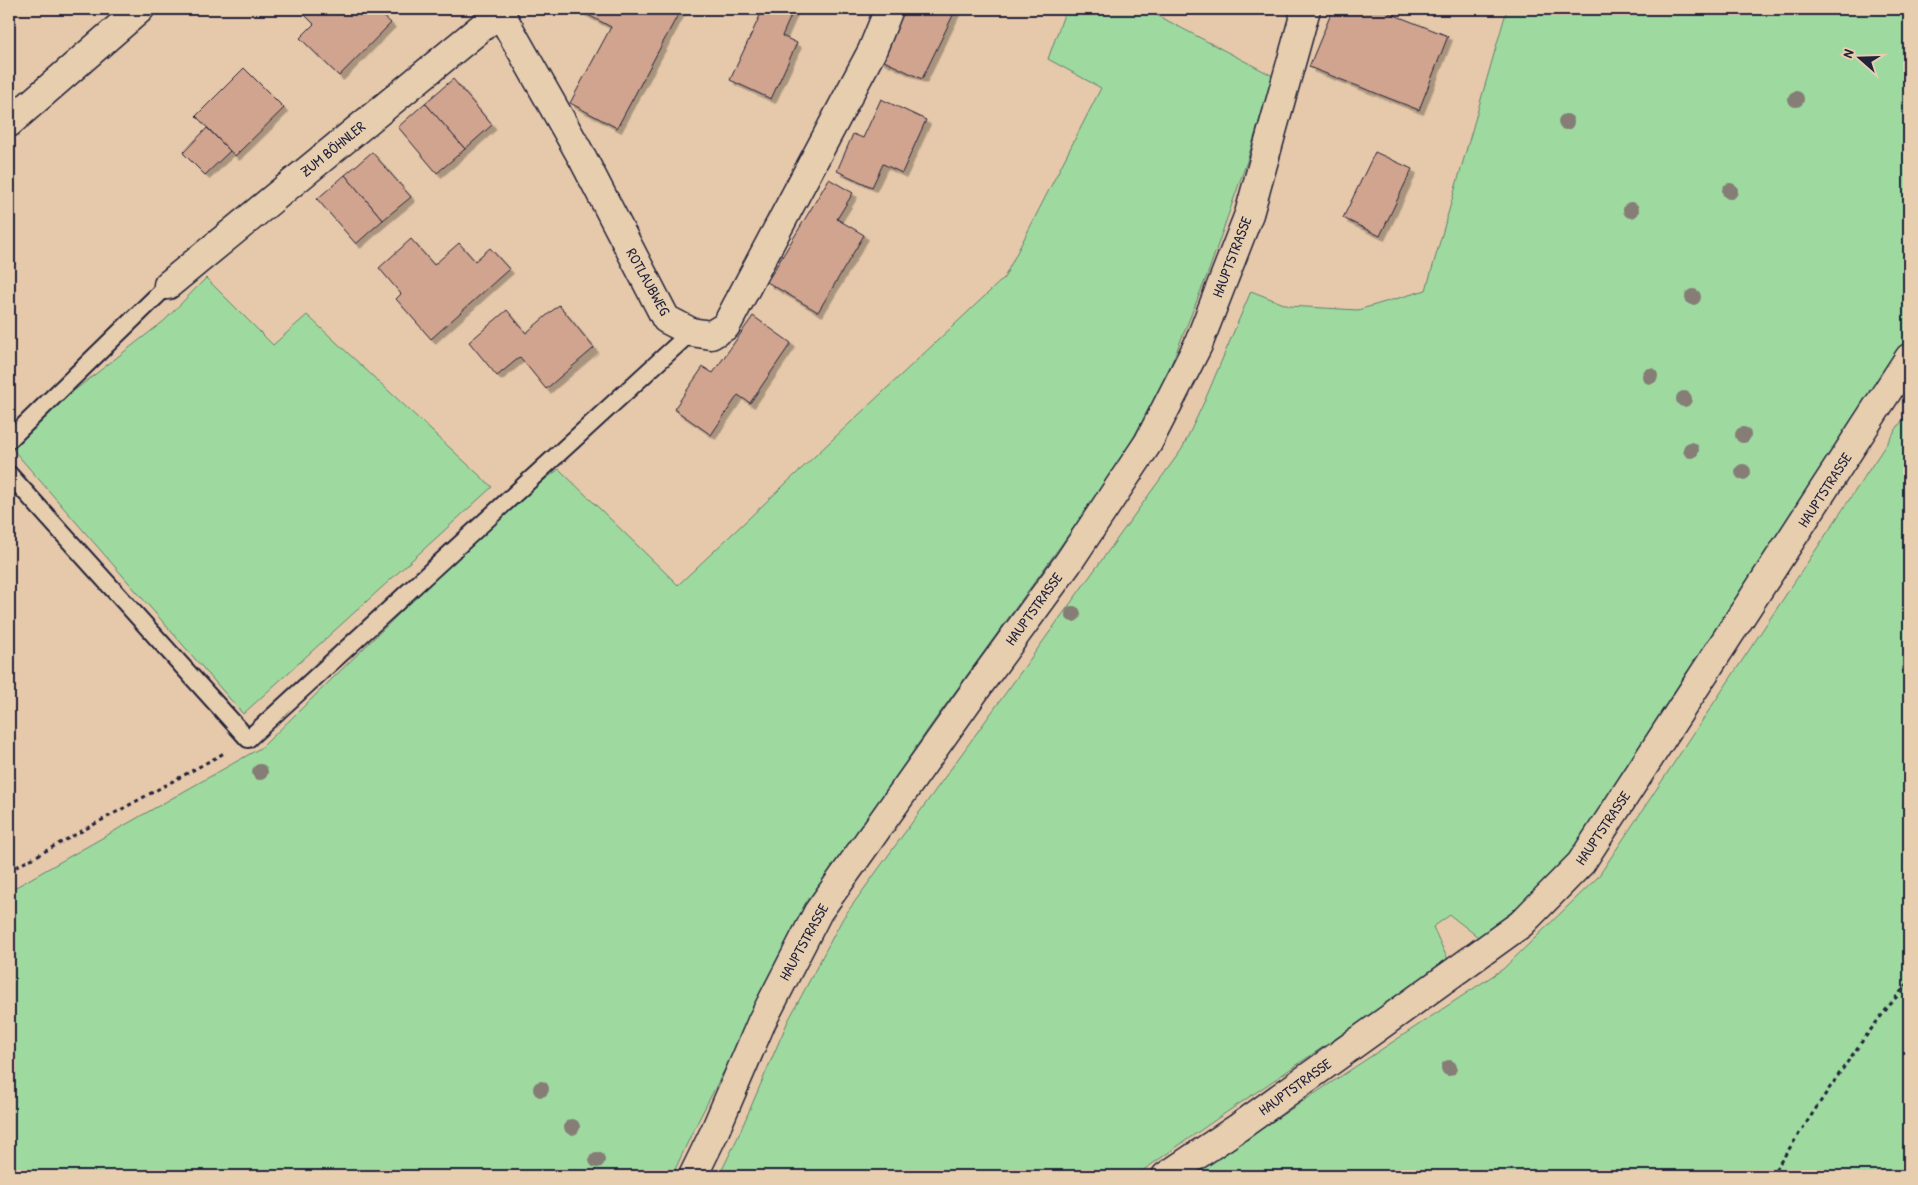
<svg xmlns="http://www.w3.org/2000/svg" width="1918" height="1185" font-family="'Patrick Hand',sans-serif">
<style>
.green{fill:#9edaa0;stroke:#607e6e}
.building{fill:#d0a48e;stroke:#22223b;filter:url(#shadow)}
.lines{fill:none;stroke-linecap:round;stroke-linejoin:round}
.lane-casing{stroke:#22223b;stroke-width:20}
.street-casing{stroke:#22223b;stroke-width:31}
.secondary-casing{stroke:#22223b;stroke-width:31}
.path{stroke:#22223b;stroke-width:3;stroke-dasharray:4 4;stroke-linecap:butt}
.lane{stroke:#e6ceaf;stroke-width:16}
.street{stroke:#e6ceaf;stroke-width:28}
.secondary{stroke:#e6ceaf;stroke-width:28}
.tree{fill:#857d76}
.labels{text-anchor:middle;stroke-width:4;stroke-linejoin:round;paint-order:stroke}
.street-label{font-size:15px;fill:#22223b;stroke:#e6ceaf}
</style>
<defs>
<filter id="shadow"><feDropShadow dx="4.5" dy="4.5" stdDeviation="0" flood-color="#0004"/></filter>
</defs>
<rect width="100%" height="100%" fill="#e6c9ab"/>
<filter id="ink" filterUnits="userSpaceOnUse"><feTurbulence type="fractalNoise" baseFrequency=".02" numOctaves="2"/><feDisplacementMap in="SourceGraphic" scale="10" xChannelSelector="R" yChannelSelector="G"/><feConvolveMatrix kernelMatrix="1 2 1 2 8 2 1 2 1" color-interpolation-filters="sRGB"/></filter>
<g filter="url(#ink)">
<!-- green -->
<g class="green">
<polygon points="1066,9 1145,9 1273,76 1247,161 1208,273 1162,387 1116,469 929,728 795,925 745,1030 692,1133 672,1176 9,1176 9,891 262,747 511,505 559,469 678,585 1004,278 1101,88 1048,59"/>
<polygon points="1507,9 1909,9 1909,343 1676,689 1564,864 1508,915 1478,937 1450,915 1433,927 1449,962 1221,1116 1135,1176 719,1176 737,1139 788,1021 843,918 1182,449 1205,400 1251,291 1289,306 1358,310 1426,290"/>
<polygon points="206,278 273,345 307,315 492,487 243,714 9,445 9,441 164,321"/>
<polygon points="1909,410 1909,1176 1192,1176 1252,1135 1503,969 1598,877"/>
</g>
<!-- building -->
<g class="building">
<polygon points="304,9 382,9 379,12 391,23 339,76 300,38 314,24 301,11"/>
<polygon points="577,9 681,9 617,128 570,103 611,27"/>
<polygon points="763,9 794,9 782,36 797,43 771,99 730,80"/>
<polygon points="901,9 956,9 922,79 878,58"/>
<polygon points="1333,9 1391,9 1389,13 1448,36 1419,110 1309,67"/>
<polygon points="244,68 284,108 235,156 196,116"/>
<polygon points="453,79 492,125 465,149 425,103"/>
<polygon points="881,99 926,120 902,173 883,164 872,187 837,171 853,134 863,138"/>
<polygon points="425,103 465,149 437,173 398,127"/>
<polygon points="207,128 230,151 205,175 183,153"/>
<polygon points="372,152 411,197 383,220 345,175"/>
<polygon points="1375,152 1412,169 1380,236 1343,218"/>
<polygon points="345,175 383,220 356,244 317,199"/>
<polygon points="829,179 853,193 837,219 864,235 818,312 767,282"/>
<polygon points="411,239 434,265 459,243 475,261 490,248 509,269 431,339 396,299 401,294 379,268"/>
<polygon points="559,305 594,348 546,389 520,357 497,376 469,342 507,310 526,333"/>
<polygon points="753,316 791,343 750,403 738,395 711,435 674,409 703,367 713,373"/>
</g>
<g class="lines">
<!-- lane casing -->
<g class="lane-casing">
<g id="lane">
<polyline points="9,440 168,285"/>
<polyline points="9,474 248,739 691,332"/>
</g>
</g>
<!-- street casing -->
<g class="street-casing">
<g id="street">
<polyline points="498,9 583,159 666,319 691,332 711,335 726,326 872,51 889,9"/>
<polyline points="168,285 499,13"/>
</g>
</g>
<!-- secondary casing -->
<g class="secondary-casing">
<g id="secondary">
<polyline points="9,123 140,9"/>
<polyline points="693,1176 714,1133 762,1021 818,912 979,685 1068,563 1148,443 1198,345 1249,214 1306,9"/>
<polyline points="1166,1176 1239,1127 1521,924 1581,863 1909,358"/>
</g>
</g>
<!-- path -->
<g class="path">
<polyline points="9,871 226,752"/>
<path d="M1771,1176C1815,1111 1857,1042 1909,982"/>
</g>
<!-- lane -->
<use href="#lane" class="lane"/>
<!-- street -->
<use href="#street" class="street"/>
<!-- secondary -->
<use href="#secondary" class="secondary"/>
</g>
<!-- trees -->
<g class="tree">
<circle cx="1796" cy="99" r="8"/>
<circle cx="1566" cy="122" r="8"/>
<circle cx="1730" cy="191" r="8"/>
<circle cx="1631" cy="210" r="8"/>
<circle cx="1693" cy="297" r="8"/>
<circle cx="1650" cy="376" r="8"/>
<circle cx="1684" cy="399" r="8"/>
<circle cx="1743" cy="435" r="8"/>
<circle cx="1691" cy="450" r="8"/>
<circle cx="1743" cy="472" r="8"/>
<circle cx="1073" cy="614" r="8"/>
<circle cx="260" cy="772" r="8"/>
<circle cx="1449" cy="1068" r="8"/>
<circle cx="541" cy="1089" r="8"/>
<circle cx="572" cy="1127" r="8"/>
<circle cx="597" cy="1160" r="8"/>
</g>
</g>
<g class="labels">
<!-- street labels -->
<g class="street-label">
<text transform="translate(333 149) rotate(-39)" y="5">ZUM BÖHNLER</text>
<text transform="translate(1232 257) rotate(-69)" y="5">HAUPTSTRASSE</text>
<text transform="translate(648 282) rotate(61)" y="5">ROTLAUBWEG</text>
<text transform="translate(1825 490) rotate(-57)" y="5">HAUPTSTRASSE</text>
<text transform="translate(1034 609) rotate(-54)" y="5">HAUPTSTRASSE</text>
<text transform="translate(1603 828) rotate(-56)" y="5">HAUPTSTRASSE</text>
<text transform="translate(804 942) rotate(-61)" y="5">HAUPTSTRASSE</text>
<text transform="translate(1295 1087) rotate(-36)" y="5">HAUPTSTRASSE</text>
</g>
</g>
<!-- margin -->
<rect width="1918" height="1185" fill="none" stroke="#e6ceaf" stroke-width="30"/>
<rect x="15" y="15" width="1888" height="1155" fill="none" stroke="#22223b" stroke-width="2" filter="url(#ink)"/>
<!-- north arrow -->
<g transform="translate(1860 58) rotate(290)" stroke="#e6ceaf" stroke-width="4" paint-order="stroke">
<path d="M0-4L9 19L0 12L-9 19Z" fill="#22223b"/>
<text y="-8" font-size="14" font-weight="bold" text-anchor="middle" fill="#22223b">N</text>
</g>
</svg>
